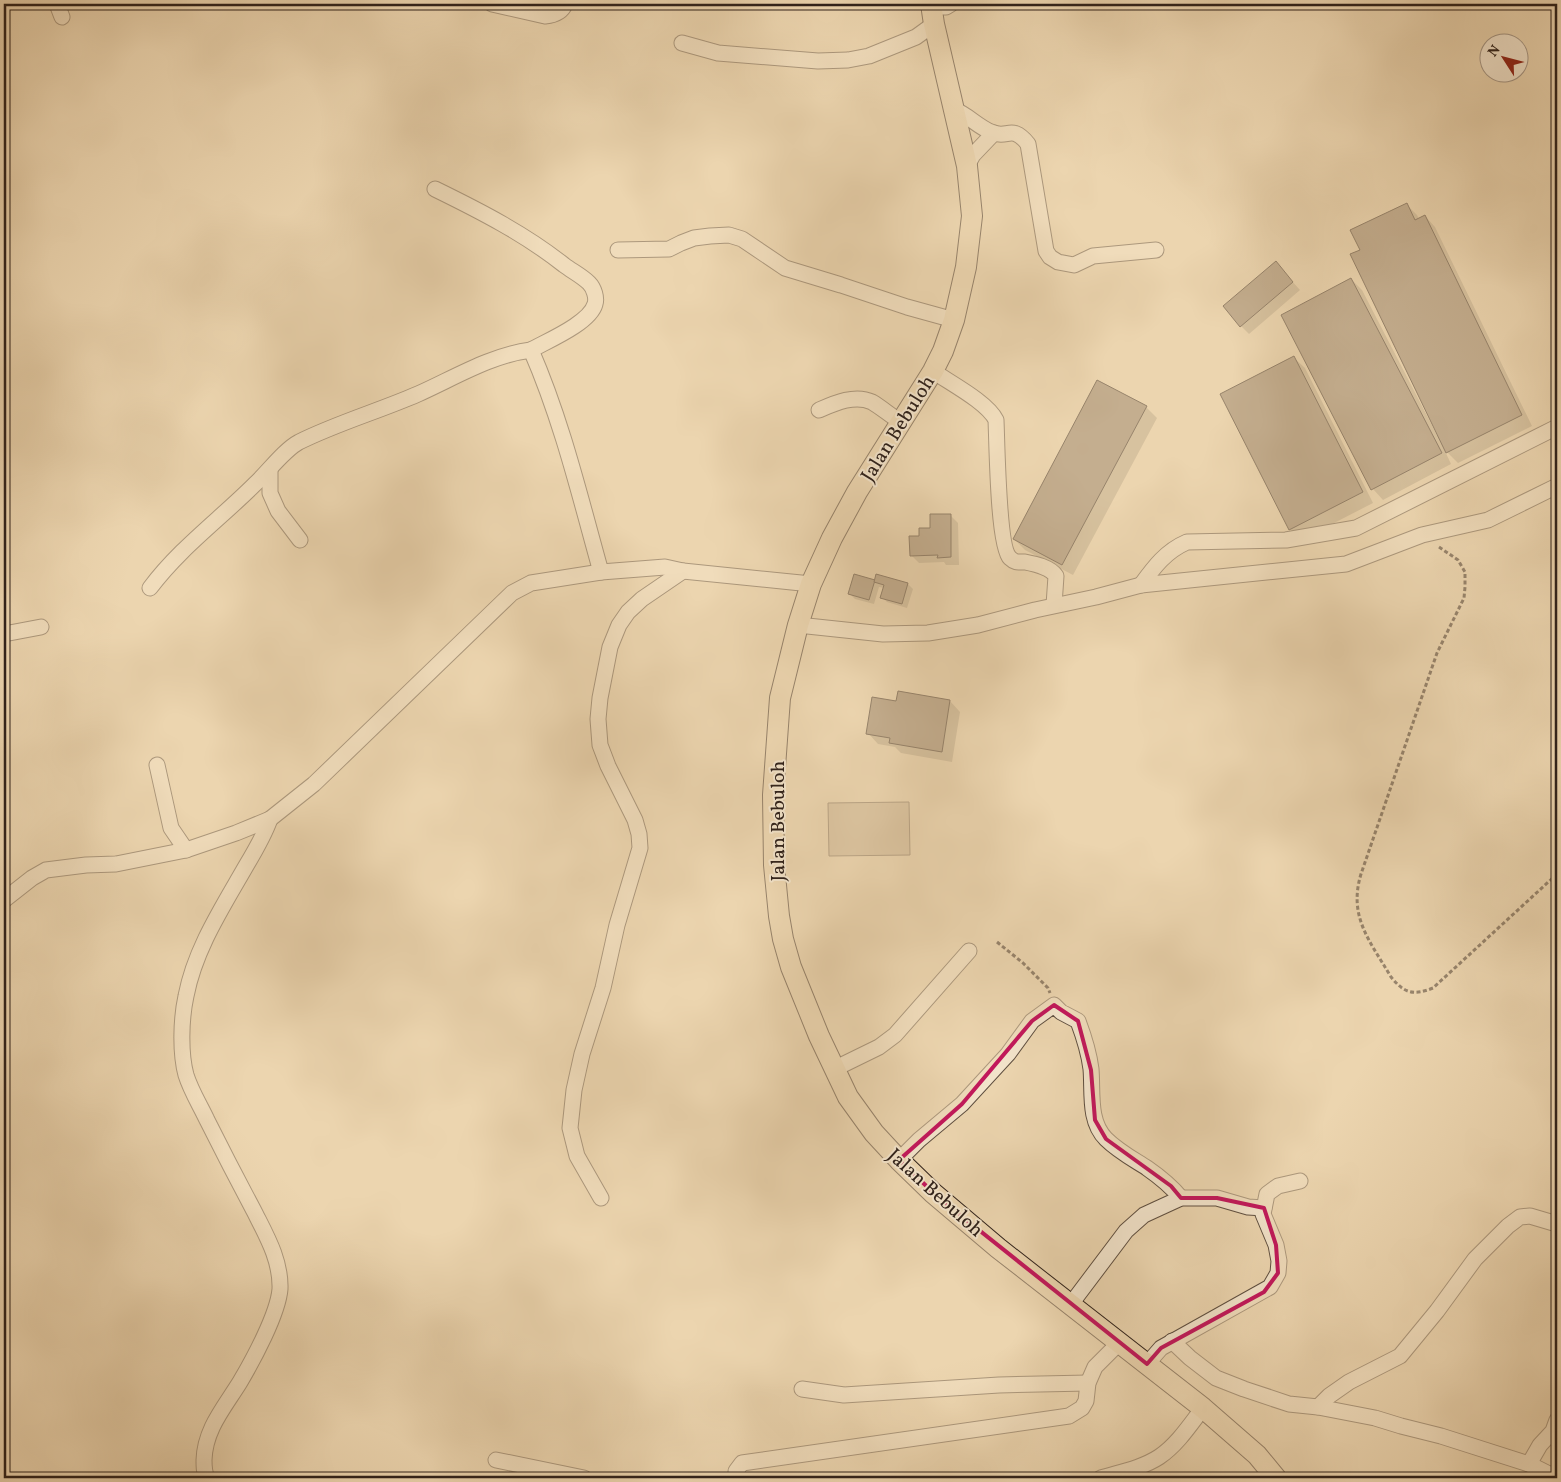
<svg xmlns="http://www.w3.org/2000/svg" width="1561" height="1482" font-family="Vollkorn,serif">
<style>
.green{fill:#ccb796;stroke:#7e6c58}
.shadow{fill:#0003}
.building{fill:#927f68;stroke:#30221b}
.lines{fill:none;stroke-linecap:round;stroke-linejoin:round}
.minor-casing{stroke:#5f4f40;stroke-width:17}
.major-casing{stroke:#30221b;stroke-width:22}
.path{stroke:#30221b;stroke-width:3;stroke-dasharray:4 2.5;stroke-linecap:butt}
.minor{stroke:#f3e4cb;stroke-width:15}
.major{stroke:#ecd5af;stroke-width:20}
.marked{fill:none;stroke:#c2185b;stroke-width:4;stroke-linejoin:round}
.labels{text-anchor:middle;stroke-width:4;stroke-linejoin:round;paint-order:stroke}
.street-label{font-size:20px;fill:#30221b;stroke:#f3e4cb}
</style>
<rect width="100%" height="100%" fill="#ecd5af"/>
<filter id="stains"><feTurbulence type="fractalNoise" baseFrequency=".004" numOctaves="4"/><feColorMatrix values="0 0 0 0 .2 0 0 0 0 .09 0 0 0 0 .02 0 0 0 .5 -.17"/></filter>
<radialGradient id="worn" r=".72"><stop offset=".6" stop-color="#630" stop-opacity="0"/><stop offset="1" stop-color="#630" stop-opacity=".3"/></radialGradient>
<!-- green -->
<polygon class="green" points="909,802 910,855 829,856 828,803"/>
<!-- shadow -->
<g class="shadow">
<polygon points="1406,204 1417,215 1419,219 1425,216 1435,227 1532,426 1458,463 1444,449 1451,464 1383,500 1373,489 1283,315 1351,279 1362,290 1437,435 1439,434 1361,250"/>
<polygon points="1283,271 1300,290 1249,334 1241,326"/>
<polygon points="1294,358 1305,368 1373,503 1301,540 1290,529"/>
<polygon points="1146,407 1157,418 1073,575 1025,550 1014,539"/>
<polygon points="950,515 958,523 959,565 946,565 944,562 919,563 911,555 921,537"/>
<polygon points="876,581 908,584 913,589 907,608 887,602 882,597 884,588 879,587 874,604 855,599 850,594"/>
<polygon points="950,701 960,712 952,762 901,753 895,747 878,744 868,733 897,703"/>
</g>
<!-- building -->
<g class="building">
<polygon points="1407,203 1415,220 1425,215 1522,415 1446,453 1350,254 1360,250 1350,230"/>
<polygon points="1276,261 1293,282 1240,327 1223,306"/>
<polygon points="1351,278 1442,453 1371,490 1281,315"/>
<polygon points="1294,356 1363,492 1289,530 1220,394"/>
<polygon points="1097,380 1147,406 1062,565 1013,539"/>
<polygon points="930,514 951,514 951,557 937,558 938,555 910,556 909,536 919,536 919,528 930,528"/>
<polygon points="854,574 875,580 869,600 848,594"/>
<polygon points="876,574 908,583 902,604 880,598 884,585 874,582"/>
<polygon points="898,691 950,700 942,752 889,743 890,738 866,734 872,697 896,701"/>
</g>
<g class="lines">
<!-- minor casing -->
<g class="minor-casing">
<g id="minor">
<polyline points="57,4 62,17"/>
<path d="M492,4L545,16C554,15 562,12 565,4"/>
<polyline points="931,7 946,7 951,4"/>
<polyline points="682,43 718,53 818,61 848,60 869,56 916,37 934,24"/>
<path d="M953,109C968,115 977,126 991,132C1008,140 1011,123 1028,144L1046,251L1050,257L1058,262L1074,265L1093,256L1156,250"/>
<polyline points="967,166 973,155 994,133"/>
<path d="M435,189C480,211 525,234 564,265C572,271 582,276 589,283C594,288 597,298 595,304C590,323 547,341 531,350"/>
<polyline points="618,250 669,249 681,243 694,238 710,236 729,235 742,239 785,268 841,285 907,307 954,320"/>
<path d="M933,371C950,383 987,402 996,420C997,441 998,547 1010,558C1015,563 1019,562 1025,562C1035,564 1050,567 1056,576L1054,605"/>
<path d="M819,410C835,403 855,394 872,402C882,408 891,416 901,422"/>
<polyline points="270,470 270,493 278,511 300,540"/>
<path d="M1141,585C1154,567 1166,551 1187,542L1286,540L1356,528L1557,427"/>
<path d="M150,588C180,548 220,519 255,484C268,472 284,450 299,442C337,423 379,411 418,394C454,378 491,355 531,350C562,421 580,497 601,572"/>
<polyline points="798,625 883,634 928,633 978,625 1035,610 1096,597 1141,585 1346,564 1422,535 1488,520 1557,486"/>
<polyline points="4,634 41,627"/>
<polyline points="157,765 171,828 186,850"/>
<polyline points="4,900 32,878 46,870 86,865 116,864 186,850 236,833 270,819 314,784 512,593 531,583 601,572 665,567 683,571 811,584"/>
<polyline points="834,1069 879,1047 895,1035 969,951"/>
<path d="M899,1160L919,1140L962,1104L1008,1054L1032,1021L1054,1005L1061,1012L1078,1021C1084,1037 1089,1053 1091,1069C1093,1092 1088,1121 1106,1139C1118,1151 1133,1159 1147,1168C1160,1177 1171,1186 1181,1198"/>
<polyline points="601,1198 577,1156 570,1128 574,1090 582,1054 603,988 617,925 640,848 639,834 635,820 608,766 600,745 598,719 600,698 610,647 619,625 628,612 642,599 683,571"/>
<polyline points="1071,1304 1126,1231 1144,1215 1157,1209 1181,1198 1217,1198 1248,1207 1264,1208"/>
<polyline points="1172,1341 1190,1358 1216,1378 1244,1389 1289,1404 1318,1407 1375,1418 1401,1426 1441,1436 1529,1464 1557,1478"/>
<polyline points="1147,1364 1161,1348 1270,1287 1278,1273 1279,1261 1276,1245 1263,1214 1267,1194 1278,1186 1300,1181"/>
<polyline points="802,1389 844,1395 999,1385 1088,1383"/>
<polyline points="1318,1407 1329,1396 1349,1382 1400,1356 1437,1311 1475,1259 1508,1226 1520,1217 1530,1216 1557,1224"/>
<polyline points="496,1460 584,1478"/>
<polyline points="1529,1464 1540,1445 1553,1431 1557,1420"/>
<path d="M207,1478C204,1472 204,1467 204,1460C205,1429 224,1408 240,1382C253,1360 278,1314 280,1289C281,1260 266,1235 254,1211C238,1181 222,1150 207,1120C200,1105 191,1091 186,1075C180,1053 181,1019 186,996C195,949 222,908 246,866C255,851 264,836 270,819"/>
<polyline points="736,1478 736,1471 742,1463 1069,1416 1082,1408 1086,1401 1088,1383 1095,1367 1120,1342"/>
<path d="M1101,1478C1121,1472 1142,1468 1159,1457C1177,1445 1190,1425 1203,1408"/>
</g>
</g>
<!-- major casing -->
<g class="major-casing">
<polyline id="major" points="931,4 934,24 967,166 972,216 966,267 954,320 943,351 933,371 857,492 832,538 811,584 798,625 780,698 773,795 774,865 779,916 783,939 791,967 819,1036 848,1097 874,1133 899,1160 933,1193 998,1248 1203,1408 1257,1455 1276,1478"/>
</g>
<!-- path -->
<g class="path">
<path d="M1439,547L1458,560L1465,572V587L1464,598L1437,653L1361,874C1348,917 1370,941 1391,977C1404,993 1413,996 1433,988L1557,874"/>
<polyline points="997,942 1023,963 1048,988 1050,993"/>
</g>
<!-- minor -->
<use href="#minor" class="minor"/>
<!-- major -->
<use href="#major" class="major"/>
</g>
<!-- marked area -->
<path d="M0 0H1561V1482H0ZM1054,1005L1078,1021L1091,1070L1095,1120L1106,1139L1171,1186L1181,1198H1217L1264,1208L1276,1245L1278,1273L1264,1292L1161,1348L1147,1364L940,1199L899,1160L962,1104L1032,1021Z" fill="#ecd5af" fill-opacity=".55" fill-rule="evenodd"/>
<path class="marked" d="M1054,1005L1078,1021L1091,1070L1095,1120L1106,1139L1171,1186L1181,1198H1217L1264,1208L1276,1245L1278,1273L1264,1292L1161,1348L1147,1364L940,1199L899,1160L962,1104L1032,1021Z"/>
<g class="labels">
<!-- street labels -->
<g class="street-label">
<text transform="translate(897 428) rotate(-58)" y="7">Jalan Bebuloh</text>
<text transform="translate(777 821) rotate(-90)" y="7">Jalan Bebuloh</text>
<text transform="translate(936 1192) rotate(42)" y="7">Jalan Bebuloh</text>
</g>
</g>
<!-- margin -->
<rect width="1561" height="1482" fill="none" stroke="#ecd5af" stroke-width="20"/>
<rect x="5" y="5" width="1551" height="1472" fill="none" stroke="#30221b" stroke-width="2.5"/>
<rect x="10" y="10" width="1541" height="1462" fill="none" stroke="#30221b"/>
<!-- north arrow -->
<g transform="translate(1504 58) rotate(306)"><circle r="24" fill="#f3e4cb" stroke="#a59685"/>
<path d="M0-4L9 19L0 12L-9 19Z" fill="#8f2418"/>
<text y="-8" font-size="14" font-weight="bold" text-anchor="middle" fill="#30221b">N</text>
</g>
<rect width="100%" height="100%" filter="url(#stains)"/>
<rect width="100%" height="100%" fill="url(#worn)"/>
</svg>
